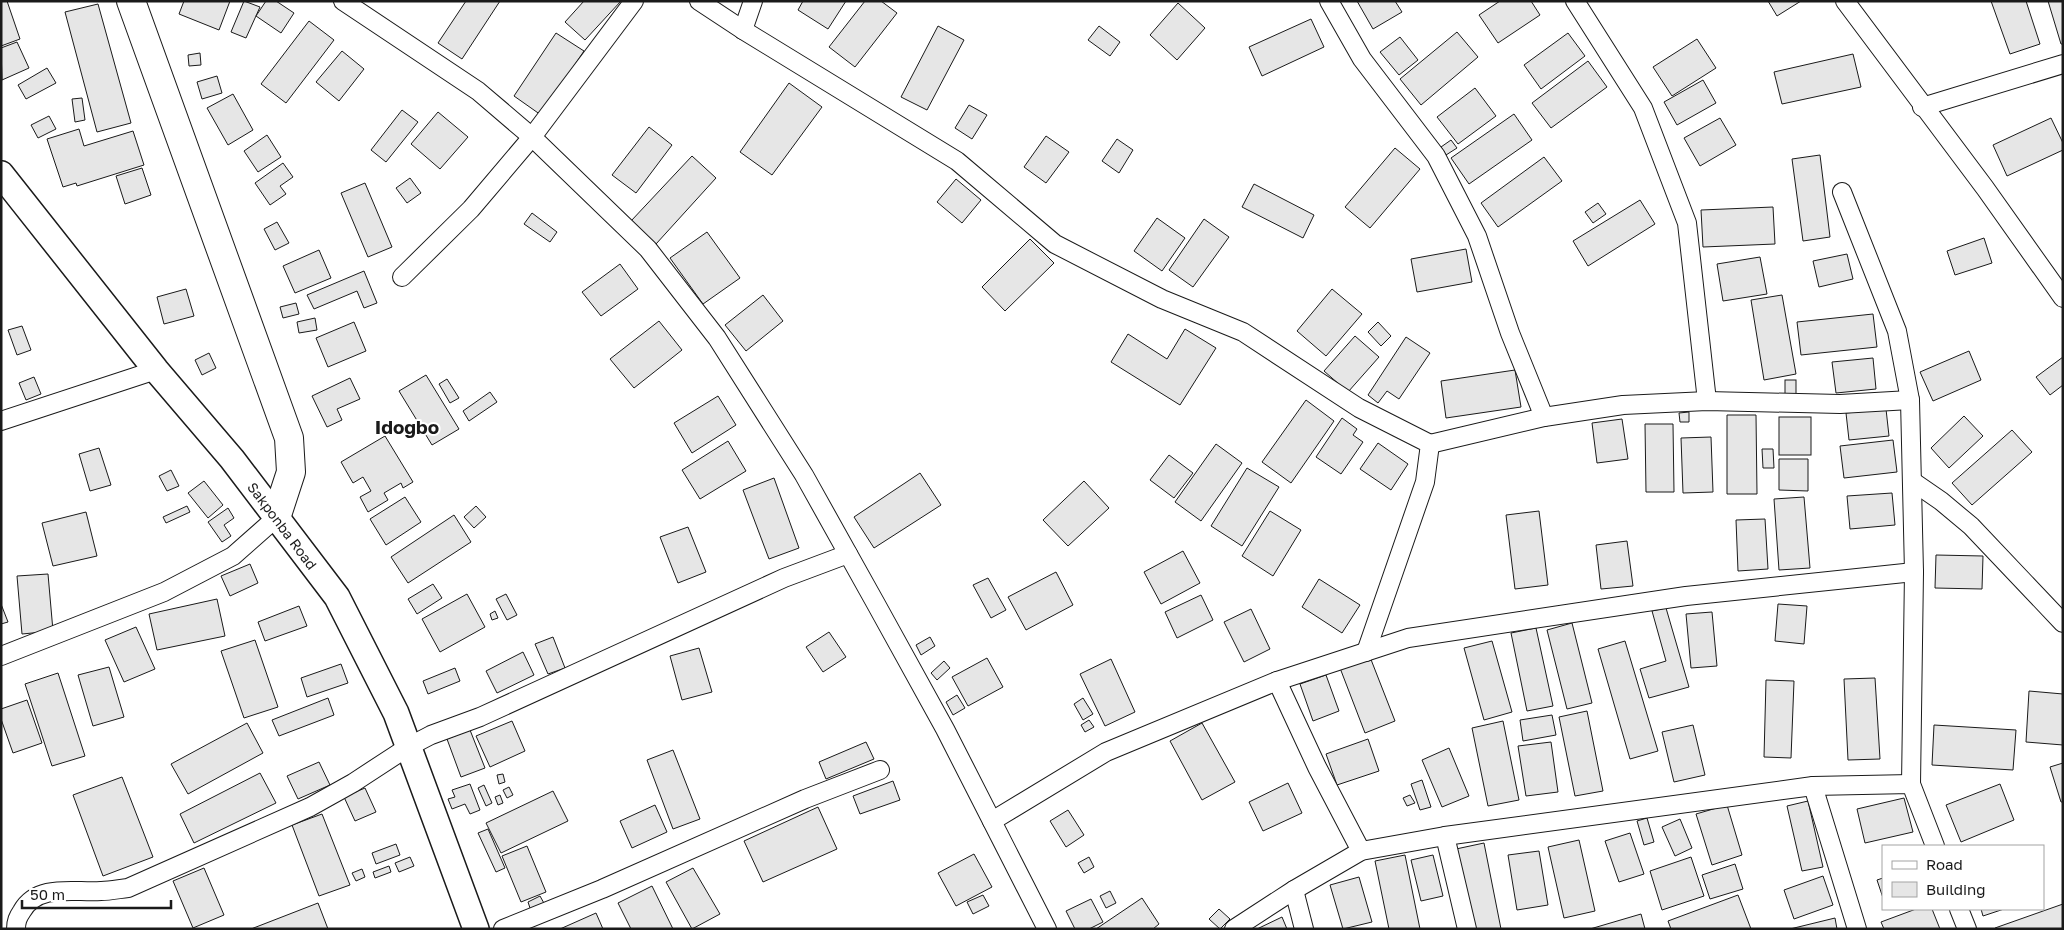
<svg xmlns="http://www.w3.org/2000/svg" width="2064" height="930" font-family="'Golos Text',sans-serif">
<style>
.building{fill:#e6e6e6;stroke:#1a1a1a}
.lines{fill:none;stroke-linecap:round;stroke-linejoin:round}
.street-casing{stroke:#1a1a1a;stroke-width:20}
.secondary-casing{stroke:#1a1a1a;stroke-width:28}
.highway-casing{stroke:#1a1a1a;stroke-width:30}
.street{stroke:#fff;stroke-width:18}
.secondary{stroke:#fff;stroke-width:25}
.highway{stroke:#fff;stroke-width:28}
.labels{text-anchor:middle;stroke-width:4;stroke-linejoin:round;paint-order:stroke}
.street-label{font-size:14px;fill:#1a1a1a;stroke:#fff}
.district-label{font-size:19px;font-weight:bold;fill:#1a1a1a;stroke:#fff}
</style>
<rect width="100%" height="100%" fill="#fff"/>
<!-- building -->
<g class="building">
<polygon points="1,1 7,1 20,39 1,46"/>
<polygon points="184,1 230,1 219,30 179,14"/>
<polygon points="244,1 260,7 246,38 231,32"/>
<polygon points="266,1 276,1 294,13 281,33 256,16"/>
<polygon points="466,1 500,1 462,59 438,43"/>
<polygon points="584,1 621,1 585,40 565,22"/>
<polygon points="803,1 846,1 828,29 798,10"/>
<polygon points="865,1 881,1 897,13 855,67 829,47"/>
<polygon points="1357,1 1395,1 1402,12 1373,29"/>
<polygon points="1500,1 1531,1 1540,15 1498,43 1479,15"/>
<polygon points="1768,1 1801,1 1777,16"/>
<polygon points="1991,1 2026,1 2040,44 2010,54"/>
<polygon points="2048,1 2063,1 2063,44 2061,44"/>
<polygon points="1178,3 1205,28 1177,60 1150,35"/>
<polygon points="98,4 131,123 97,132 65,12"/>
<polygon points="1311,19 1324,47 1262,76 1249,47"/>
<polygon points="309,21 334,40 286,103 261,84"/>
<polygon points="938,26 964,40 927,110 901,97"/>
<polygon points="1099,26 1120,42 1110,56 1088,40"/>
<polygon points="1457,32 1478,57 1421,105 1400,79"/>
<polygon points="556,33 584,51 541,115 514,96"/>
<polygon points="1568,33 1585,56 1541,89 1524,65"/>
<polygon points="1400,37 1418,60 1399,75 1380,52"/>
<polygon points="1697,39 1716,68 1672,96 1653,67"/>
<polygon points="17,42 29,68 2,80 1,48"/>
<polygon points="342,51 364,69 339,101 316,82"/>
<polygon points="200,53 201,65 189,66 188,55"/>
<polygon points="1853,54 1861,87 1782,104 1774,72"/>
<polygon points="1588,61 1607,87 1551,128 1532,103"/>
<polygon points="47,68 56,83 26,99 18,85"/>
<polygon points="217,76 222,93 202,99 197,82"/>
<polygon points="1703,80 1716,103 1677,125 1664,102"/>
<polygon points="789,83 822,107 772,175 740,152"/>
<polygon points="1475,88 1496,116 1458,144 1437,117"/>
<polygon points="233,94 253,130 228,145 207,108"/>
<polygon points="82,98 85,120 75,122 72,99"/>
<polygon points="969,105 987,115 972,139 955,128"/>
<polygon points="402,110 418,122 386,162 371,150"/>
<polygon points="438,112 468,137 440,169 411,144"/>
<polygon points="1514,114 1532,140 1469,184 1451,158"/>
<polygon points="49,116 56,129 38,138 31,125"/>
<polygon points="1720,118 1736,145 1700,166 1684,138"/>
<polygon points="2051,118 2063,143 2063,150 2007,176 1993,145"/>
<polygon points="649,127 672,145 636,193 612,175"/>
<polygon points="79,129 84,146 133,131 144,165 77,186 76,183 63,187 47,139"/>
<polygon points="267,135 281,157 258,172 244,151"/>
<polygon points="1046,136 1069,152 1046,183 1024,167"/>
<polygon points="1117,139 1133,150 1119,173 1102,161"/>
<polygon points="1451,140 1457,148 1446,155 1441,147"/>
<polygon points="1395,148 1420,169 1370,228 1345,207"/>
<polygon points="1820,155 1830,237 1803,241 1792,159"/>
<polygon points="692,156 716,178 656,244 631,221"/>
<polygon points="1544,157 1562,181 1498,227 1481,203"/>
<polygon points="283,163 293,177 280,186 286,194 270,205 255,183"/>
<polygon points="142,168 151,195 125,204 116,176"/>
<polygon points="410,178 421,193 407,203 396,188"/>
<polygon points="956,179 981,200 962,223 937,202"/>
<polygon points="365,183 392,247 368,257 341,193"/>
<polygon points="1254,184 1314,215 1303,238 1242,207"/>
<polygon points="1640,200 1655,224 1588,266 1573,241"/>
<polygon points="1598,203 1606,214 1593,223 1585,212"/>
<polygon points="1773,207 1775,244 1703,247 1701,210"/>
<polygon points="532,213 557,232 550,242 524,224"/>
<polygon points="1157,218 1185,238 1162,271 1134,251"/>
<polygon points="1204,219 1229,237 1193,287 1169,270"/>
<polygon points="277,222 289,243 275,250 264,229"/>
<polygon points="707,232 740,278 703,304 670,258"/>
<polygon points="1984,238 1992,263 1955,275 1947,251"/>
<polygon points="1030,239 1054,263 1005,311 982,287"/>
<polygon points="1466,249 1472,282 1417,292 1411,259"/>
<polygon points="319,250 331,278 295,293 283,266"/>
<polygon points="1847,254 1853,279 1819,287 1813,261"/>
<polygon points="1760,257 1767,294 1723,301 1717,264"/>
<polygon points="620,264 638,289 601,316 582,292"/>
<polygon points="364,271 377,303 364,308 357,291 314,309 307,295"/>
<polygon points="186,289 194,316 164,324 157,297"/>
<polygon points="1332,289 1362,314 1326,356 1297,331"/>
<polygon points="763,295 783,321 746,351 725,325"/>
<polygon points="1782,295 1796,374 1764,380 1751,300"/>
<polygon points="296,303 299,314 283,318 280,307"/>
<polygon points="1873,314 1877,347 1801,355 1797,322"/>
<polygon points="315,318 317,330 299,333 297,322"/>
<polygon points="659,321 682,350 634,388 610,359"/>
<polygon points="354,322 366,351 328,367 316,338"/>
<polygon points="1378,322 1391,336 1381,346 1368,332"/>
<polygon points="22,326 31,350 17,355 8,330"/>
<polygon points="1185,329 1216,348 1180,405 1111,362 1128,334 1167,359"/>
<polygon points="1355,336 1379,357 1348,392 1324,371"/>
<polygon points="1406,337 1430,353 1399,399 1387,391 1378,403 1368,395"/>
<polygon points="1969,351 1981,380 1933,401 1920,372"/>
<polygon points="209,353 216,368 202,375 195,360"/>
<polygon points="2063,357 2063,385 2050,395 2036,377"/>
<polygon points="1873,358 1876,389 1836,393 1832,362"/>
<polygon points="1515,370 1521,407 1446,418 1441,381"/>
<polygon points="426,375 459,429 432,445 399,391"/>
<polygon points="34,377 41,394 26,400 19,383"/>
<polygon points="350,378 360,399 337,409 342,420 327,427 312,396"/>
<polygon points="447,379 459,398 450,403 439,384"/>
<rect x="1785" y="380" width="11" height="18"/>
<polygon points="490,392 497,402 469,421 463,411"/>
<polygon points="718,396 736,425 692,453 674,423"/>
<polygon points="1306,400 1334,421 1291,483 1262,462"/>
<polygon points="1886,409 1889,436 1849,440 1846,413"/>
<polygon points="1689,412 1689,422 1680,422 1679,413"/>
<polygon points="1727,415 1756,415 1757,494 1727,494"/>
<polygon points="1964,416 1983,436 1949,468 1931,448"/>
<rect x="1779" y="417" width="32" height="38"/>
<polygon points="1342,418 1357,429 1353,435 1363,442 1341,474 1316,457"/>
<polygon points="1622,419 1628,459 1597,463 1592,423"/>
<polygon points="1645,424 1673,424 1674,492 1646,492"/>
<polygon points="2012,430 2032,452 1972,505 1952,483"/>
<polygon points="385,436 413,482 403,488 401,483 384,493 388,500 368,512 360,497 371,491 363,477 353,483 341,462"/>
<polygon points="1711,437 1713,492 1683,493 1681,438"/>
<polygon points="1893,440 1897,472 1844,478 1840,446"/>
<polygon points="728,441 746,471 700,499 682,470"/>
<polygon points="1378,443 1408,464 1391,490 1360,469"/>
<polygon points="1216,444 1242,463 1201,521 1175,502"/>
<polygon points="99,448 111,485 90,491 79,454"/>
<polygon points="1762,449 1773,449 1774,468 1763,468"/>
<polygon points="1169,455 1193,473 1174,498 1150,480"/>
<polygon points="1779,459 1808,459 1808,491 1779,490"/>
<polygon points="1247,468 1279,487 1242,546 1211,526"/>
<polygon points="171,470 179,486 167,491 159,476"/>
<polygon points="920,473 941,505 874,548 854,517"/>
<polygon points="774,478 799,548 769,559 743,490"/>
<polygon points="204,481 223,505 208,518 188,493"/>
<polygon points="1084,481 1109,508 1068,546 1043,520"/>
<polygon points="1892,493 1895,525 1850,529 1847,496"/>
<polygon points="405,497 421,522 386,545 370,519"/>
<polygon points="1804,497 1810,568 1779,570 1774,499"/>
<polygon points="187,506 190,512 166,523 163,517"/>
<polygon points="476,506 486,517 474,528 464,517"/>
<polygon points="228,508 234,518 224,525 231,536 222,542 208,522"/>
<polygon points="1270,511 1301,530 1273,576 1242,556"/>
<polygon points="1539,511 1548,585 1515,589 1506,515"/>
<polygon points="86,512 97,556 53,566 42,523"/>
<polygon points="454,515 471,542 408,583 391,557"/>
<polygon points="1765,519 1768,569 1738,571 1736,520"/>
<polygon points="688,527 706,572 678,583 660,537"/>
<polygon points="1627,541 1633,586 1601,589 1596,545"/>
<polygon points="1183,551 1200,583 1161,604 1144,572"/>
<polygon points="1936,555 1983,556 1982,589 1935,588"/>
<polygon points="250,564 258,583 230,596 221,576"/>
<polygon points="1056,572 1073,605 1026,630 1008,597"/>
<polygon points="48,574 53,631 22,634 17,576"/>
<polygon points="988,578 1006,610 991,618 973,585"/>
<polygon points="1319,579 1360,605 1342,633 1302,607"/>
<polygon points="433,584 442,598 417,614 408,599"/>
<polygon points="467,594 485,627 440,652 422,619"/>
<polygon points="506,594 517,615 507,620 496,599"/>
<polygon points="1201,595 1213,620 1177,638 1165,612"/>
<polygon points="217,599 225,636 157,650 149,614"/>
<polygon points="1,604 8,622 1,624"/>
<polygon points="1778,604 1807,606 1804,644 1775,641"/>
<polygon points="299,606 307,626 265,641 258,622"/>
<polygon points="1666,608 1689,687 1649,698 1640,669 1666,661 1652,611"/>
<polygon points="1251,609 1270,649 1244,662 1224,622"/>
<polygon points="495,611 498,618 492,620 490,614"/>
<polygon points="1712,612 1717,666 1691,668 1686,614"/>
<polygon points="1572,623 1592,703 1567,709 1547,630"/>
<polygon points="136,627 155,669 124,682 105,640"/>
<polygon points="1536,628 1553,706 1527,711 1511,633"/>
<polygon points="829,632 846,657 823,672 806,647"/>
<polygon points="553,637 565,668 548,674 535,644"/>
<polygon points="930,637 935,646 921,655 916,645"/>
<polygon points="255,640 278,707 244,718 221,651"/>
<polygon points="1492,641 1512,712 1484,720 1464,648"/>
<polygon points="1625,641 1658,751 1630,759 1598,649"/>
<polygon points="699,648 712,692 682,700 670,656"/>
<polygon points="523,652 534,675 497,693 486,671"/>
<polygon points="1370,657 1395,721 1365,733 1340,668"/>
<polygon points="987,658 1003,687 968,706 952,677"/>
<polygon points="1111,659 1135,712 1105,726 1080,674"/>
<polygon points="944,661 950,668 937,680 931,673"/>
<polygon points="341,664 348,683 307,697 301,678"/>
<polygon points="109,667 124,717 93,726 78,675"/>
<polygon points="455,668 460,681 428,694 423,681"/>
<polygon points="58,673 85,756 52,766 25,684"/>
<polygon points="1326,675 1339,711 1313,721 1300,684"/>
<polygon points="1875,678 1880,759 1848,760 1844,679"/>
<polygon points="1766,680 1794,681 1791,758 1764,757"/>
<polygon points="2029,691 2063,694 2063,745 2026,742"/>
<polygon points="957,695 965,708 953,715 946,702"/>
<polygon points="328,698 334,715 279,736 272,720"/>
<polygon points="1083,698 1093,714 1083,720 1074,704"/>
<polygon points="27,700 42,743 13,753 1,719 1,709"/>
<polygon points="1587,711 1603,791 1575,796 1559,717"/>
<polygon points="1552,715 1556,735 1523,741 1520,720"/>
<polygon points="1089,720 1094,727 1085,732 1081,725"/>
<polygon points="512,721 525,751 490,767 476,736"/>
<polygon points="1503,721 1519,800 1488,806 1472,728"/>
<polygon points="247,723 263,753 188,794 171,764"/>
<polygon points="1202,723 1235,782 1202,800 1170,741"/>
<polygon points="1693,725 1705,775 1674,782 1662,732"/>
<polygon points="1934,725 2016,730 2013,770 1932,765"/>
<polygon points="470,730 485,768 461,777 447,739"/>
<polygon points="1368,739 1379,771 1337,785 1326,754"/>
<polygon points="866,742 874,759 826,779 819,762"/>
<polygon points="1551,742 1558,792 1526,796 1518,746"/>
<polygon points="1449,748 1469,796 1442,807 1422,760"/>
<polygon points="673,750 700,819 673,829 647,760"/>
<polygon points="319,762 330,785 298,799 287,776"/>
<polygon points="2063,763 2063,802 2061,802 2050,767"/>
<polygon points="260,773 276,803 194,843 180,814"/>
<polygon points="503,774 505,782 499,784 497,775"/>
<polygon points="122,777 153,857 103,876 73,795"/>
<polygon points="1422,780 1431,807 1420,810 1411,784"/>
<polygon points="893,781 900,800 860,814 853,796"/>
<polygon points="1288,783 1302,813 1263,831 1249,802"/>
<polygon points="470,784 480,810 470,814 465,804 452,809 448,799 455,797 452,790"/>
<polygon points="2000,784 2014,820 1961,842 1946,805"/>
<polygon points="484,785 492,803 486,806 478,788"/>
<polygon points="509,787 513,795 507,798 503,790"/>
<polygon points="365,788 376,812 355,821 344,797"/>
<polygon points="553,791 568,821 501,853 486,823"/>
<polygon points="500,795 503,803 498,805 495,797"/>
<polygon points="1410,795 1415,803 1407,806 1403,798"/>
<polygon points="1904,798 1913,832 1865,843 1857,809"/>
<polygon points="1808,801 1823,867 1802,871 1787,806"/>
<polygon points="655,805 667,832 632,848 620,821"/>
<polygon points="1727,805 1742,855 1712,865 1696,814"/>
<polygon points="818,807 837,849 763,882 744,841"/>
<polygon points="1068,810 1084,835 1066,847 1050,821"/>
<polygon points="322,814 350,885 319,896 292,825"/>
<polygon points="1647,818 1654,842 1644,845 1637,821"/>
<polygon points="1680,819 1692,848 1675,856 1662,827"/>
<polygon points="488,829 505,868 496,872 478,833"/>
<polygon points="1630,833 1644,874 1619,882 1605,841"/>
<polygon points="1579,840 1595,911 1564,918 1548,847"/>
<polygon points="1484,843 1501,929 1472,929 1456,849"/>
<polygon points="396,844 400,855 376,864 372,853"/>
<polygon points="527,846 546,892 521,902 502,856"/>
<polygon points="1539,851 1548,905 1517,910 1508,855"/>
<polygon points="974,854 992,887 956,906 938,873"/>
<polygon points="1405,855 1420,929 1389,929 1375,861"/>
<polygon points="1433,855 1443,896 1421,901 1411,860"/>
<polygon points="410,857 414,866 399,872 395,863"/>
<polygon points="1089,857 1094,867 1084,873 1078,863"/>
<polygon points="1691,857 1704,896 1662,910 1650,871"/>
<polygon points="1735,864 1743,889 1710,899 1702,875"/>
<polygon points="389,866 391,872 375,878 373,872"/>
<polygon points="204,868 224,915 193,928 173,881"/>
<polygon points="693,868 720,914 692,929 666,882"/>
<polygon points="362,869 365,877 356,881 352,873"/>
<polygon points="1823,876 1833,905 1794,919 1784,890"/>
<polygon points="1359,877 1372,922 1343,929 1330,885"/>
<polygon points="1883,878 1883,898 1877,880"/>
<polygon points="652,886 673,929 631,929 618,903"/>
<polygon points="1110,891 1116,903 1106,908 1100,896"/>
<polygon points="983,895 989,906 973,914 967,902"/>
<polygon points="1738,895 1751,929 1671,929 1668,921"/>
<polygon points="540,896 545,905 531,911 528,902"/>
<polygon points="1142,898 1159,924 1153,929 1096,929"/>
<polygon points="1091,899 1103,922 1089,929 1075,929 1066,911"/>
<polygon points="318,903 328,929 251,929"/>
<polygon points="2063,904 2063,929 1995,929 1995,928"/>
<polygon points="1219,909 1230,919 1220,929 1209,919"/>
<polygon points="1916,909 1932,909 1940,929 1884,929 1881,922"/>
<polygon points="1981,909 2004,909 1983,916"/>
<polygon points="596,913 603,929 560,929"/>
<polygon points="1641,914 1645,929 1590,929"/>
<polygon points="1282,917 1287,929 1257,929"/>
<polygon points="1835,918 1837,929 1790,929"/>
</g>
<g class="lines">
<!-- street casing -->
<g class="street-casing">
<g id="street">
<polyline points="343,1 478,91 532,137 648,249 717,338 804,475 876,604 945,729 1047,929"/>
<polyline points="699,1 743,30 957,161 1055,244 1162,299 1243,332 1359,408 1430,444 1425,482 1366,652"/>
<polyline points="1329,1 1362,59 1436,156 1477,236 1510,333 1544,417"/>
<polyline points="1575,1 1643,108 1687,223 1707,401"/>
<polyline points="1845,1 1985,188 2063,298"/>
<polyline points="743,30 753,1"/>
<polyline points="1922,107 2063,64"/>
<polyline points="1842,192 1897,331 1910,400 1914,572 1911,784"/>
<polyline points="402,277 471,209 532,137 634,1"/>
<polyline points="1,421 156,370"/>
<polyline points="1430,444 1544,417 1623,405 1707,401 1840,404 1910,400"/>
<polyline points="1912,481 1941,501 1971,526 2063,623"/>
<polyline points="1,656 164,592 233,556 276,518"/>
<polyline points="1277,681 1317,767 1361,851"/>
<polyline points="1813,786 1857,929"/>
<polyline points="992,821 1106,752 1277,681 1408,638 1686,596 1914,572"/>
<polyline points="1445,836 1467,929"/>
<polyline points="1294,890 1304,929"/>
<polyline points="1959,909 1967,929"/>
<path d="M16,929C16,921 18,917 22,911C38,883 75,893 101,891C110,891 119,889 128,888L310,807L353,783L408,747L431,735L480,717L784,578L848,554"/>
<polyline points="503,929 602,889 805,799 880,770"/>
<polyline points="1234,929 1294,890 1361,851 1445,836 1813,786 1911,784 1935,846"/>
</g>
</g>
<!-- secondary casing -->
<g class="secondary-casing">
<polyline id="secondary" points="1,174 156,370 232,459 337,597 396,713 476,929"/>
</g>
<!-- highway casing -->
<g class="highway-casing">
<polyline id="highway" points="131,1 289,438 291,472 276,518"/>
</g>
<!-- street -->
<use href="#street" class="street"/>
<!-- secondary -->
<use href="#secondary" class="secondary"/>
<!-- highway -->
<use href="#highway" class="highway"/>
</g>
<g class="labels">
<!-- street labels -->
<g class="street-label">
<text transform="translate(282 526) rotate(53)" y="5">Sakponba Road</text>
</g>
<!-- district labels -->
<g class="district-label">
<text x="407" y="434">Idogbo</text>
</g>
</g>
<!-- border -->
<rect width="2064" height="930" fill="none" stroke="#1a1a1a" stroke-width="5"/>
<!-- legend -->
<rect x="1882" y="845" width="162" height="65" fill="#ffffff" stroke="#a3a3a3"/>
<rect x="1892" y="861" width="25" height="8" fill="#ffffff" stroke="#a3a3a3"/>
<text x="1926" y="870" font-size="15" fill="#1a1a1a">Road</text>
<rect x="1892" y="882" width="25" height="15" fill="#e6e6e6" stroke="#a3a3a3"/>
<text x="1926" y="895" font-size="15" fill="#1a1a1a">Building</text>
<!-- scale -->
<path d="M22 900v8h149v-8" fill="none" stroke="#1a1a1a" stroke-width="2.5"/>
<text x="30" y="900" font-size="15" fill="#1a1a1a" stroke="#ffffff" stroke-width="4" paint-order="stroke">50 m</text>
</svg>
